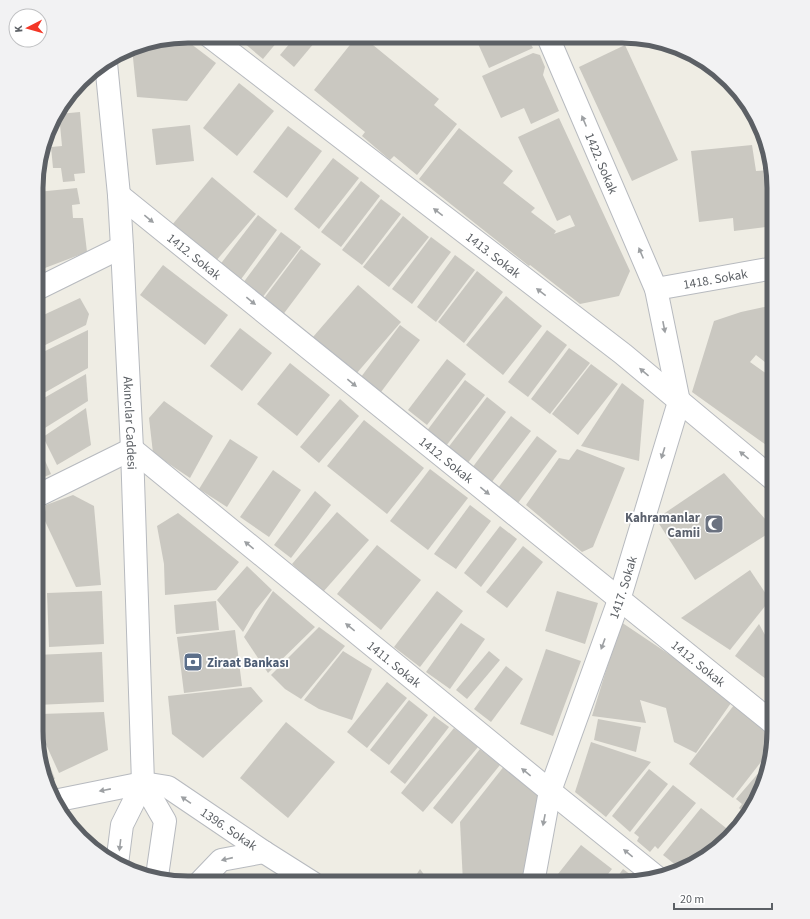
<svg xmlns="http://www.w3.org/2000/svg" width="810" height="919" font-family="'Source Sans 3',sans-serif">
<style>
.building{fill:#cac8c1}
.lines{fill:none;stroke-linecap:round;stroke-linejoin:round}
.minor-casing{stroke:#b7babf;stroke-width:24}
.minor{stroke:#fff;stroke-width:22}
.oneway{fill:#9da0a3}
.labels{text-anchor:middle;stroke-width:3.5;stroke-linejoin:round;paint-order:stroke}
.street-label{font-size:13px;fill:#5c6065;stroke:#fff}
.worship-label{font-size:13px;font-weight:bold;fill:#5b616d;stroke:#fff;text-anchor:end}
.service-label{font-size:13px;font-weight:bold;fill:#4e5e75;stroke:#fff;text-anchor:start}
.rim{fill:none;stroke:#5c6065;stroke-width:5}
</style>
<rect width="100%" height="100%" fill="#efede4"/>
<!-- building -->
<g class="building">
<polygon points="249,36 282,36 263,59 244,43"/>
<polygon points="296,36 320,36 294,67 280,55"/>
<polygon points="357,36 362,36 439,99 434,105 457,124 417,175 394,156 390,160 362,136 365,132 314,90"/>
<polygon points="182,37 216,63 187,101 137,97 132,48 139,44"/>
<polygon points="475,37 527,37 533,48 489,68"/>
<polygon points="625,45 678,160 632,181 579,67"/>
<polygon points="533,53 540,55 545,67 543,75 559,111 531,124 524,108 501,118 482,76"/>
<polygon points="239,83 274,111 237,156 203,128"/>
<polygon points="80,112 85,173 74,174 75,181 63,182 61,168 53,168 51,147 62,146 59,114"/>
<polygon points="559,118 630,271 619,296 580,304 530,265 529,266 419,179 459,128 513,171 503,183 535,208 531,212 556,231 554,234 575,226 570,215 557,221 518,137"/>
<polygon points="190,125 194,161 156,165 152,129"/>
<polygon points="288,126 322,151 287,198 253,172"/>
<polygon points="752,145 756,171 772,170 774,178 774,226 734,231 733,218 699,222 691,151"/>
<polygon points="333,158 359,178 319,229 294,209"/>
<polygon points="212,177 256,214 215,262 172,225"/>
<polygon points="361,181 380,196 341,247 321,232"/>
<polygon points="77,188 80,204 72,205 73,218 83,218 87,252 37,271 37,192"/>
<polygon points="381,199 401,214 362,265 342,250"/>
<polygon points="258,215 277,230 239,282 219,266"/>
<polygon points="403,216 429,237 389,287 363,267"/>
<polygon points="281,232 301,247 262,298 243,283"/>
<polygon points="431,237 451,252 412,304 392,289"/>
<polygon points="301,249 321,264 282,316 262,301"/>
<polygon points="455,255 475,270 436,322 417,307"/>
<polygon points="163,265 228,315 205,345 140,295"/>
<polygon points="477,271 503,292 464,343 438,322"/>
<polygon points="358,285 401,322 356,374 313,337"/>
<polygon points="506,296 542,326 503,375 466,345"/>
<polygon points="80,298 89,314 86,325 37,349 37,318"/>
<polygon points="774,305 774,369 756,355 750,362 774,379 774,449 773,450 692,392 714,321 741,312"/>
<polygon points="400,325 420,340 381,392 361,377"/>
<polygon points="240,328 272,353 242,391 210,366"/>
<polygon points="88,330 88,368 37,397 37,376 41,374 37,362 37,355"/>
<polygon points="547,330 567,345 528,397 508,382"/>
<polygon points="569,348 590,363 550,414 531,399"/>
<polygon points="447,359 466,374 427,425 408,410"/>
<polygon points="290,363 330,395 297,436 257,404"/>
<polygon points="591,364 618,384 578,435 552,414"/>
<polygon points="86,374 88,401 40,431 37,424 37,402"/>
<polygon points="465,380 485,395 446,446 426,432"/>
<polygon points="622,383 644,400 639,461 581,446"/>
<polygon points="487,397 506,412 467,464 447,449"/>
<polygon points="340,399 359,416 319,463 300,447"/>
<polygon points="164,401 213,436 190,478 153,453 149,418"/>
<polygon points="86,408 91,445 57,465 43,437"/>
<polygon points="511,416 531,431 491,483 472,468"/>
<polygon points="364,420 424,468 387,514 327,466"/>
<polygon points="537,436 557,451 518,503 498,488"/>
<polygon points="230,439 258,457 227,507 199,489"/>
<polygon points="37,443 51,474 37,480"/>
<polygon points="577,449 625,468 593,547 582,552 526,505 559,458 569,460"/>
<polygon points="430,469 468,498 428,550 390,521"/>
<polygon points="273,470 301,490 269,537 240,517"/>
<polygon points="724,473 774,529 774,530 695,580 656,519"/>
<polygon points="315,491 331,505 291,558 274,545"/>
<polygon points="73,495 94,506 101,585 76,587 44,519 46,505"/>
<polygon points="470,505 491,521 456,569 434,554"/>
<polygon points="337,512 369,540 323,592 292,564"/>
<polygon points="178,513 239,562 216,590 165,595 164,564 157,526"/>
<polygon points="500,526 517,539 481,587 464,573"/>
<polygon points="377,545 421,580 381,630 337,594"/>
<polygon points="523,546 543,562 507,608 486,592"/>
<polygon points="247,566 272,590 255,611 243,632 217,600"/>
<polygon points="750,570 770,600 730,650 681,618"/>
<polygon points="102,591 104,644 49,647 47,593"/>
<polygon points="273,591 315,627 268,673 244,637"/>
<polygon points="437,591 463,611 420,667 394,647"/>
<polygon points="557,591 598,603 585,644 545,631"/>
<polygon points="216,601 219,630 176,634 174,605"/>
<polygon points="621,622 688,667 731,703 696,753 674,742 666,708 640,700 646,723 592,716"/>
<polygon points="461,623 485,639 450,689 426,672"/>
<polygon points="759,624 769,642 774,645 774,685 735,656"/>
<polygon points="319,627 345,646 301,699 285,689 271,675"/>
<polygon points="235,630 242,686 184,693 177,637"/>
<polygon points="546,649 581,661 553,736 520,724"/>
<polygon points="343,651 372,669 352,720 319,709 304,700"/>
<polygon points="489,651 500,660 467,699 456,690"/>
<polygon points="102,652 104,702 36,705 36,655"/>
<polygon points="506,666 523,679 491,722 474,709"/>
<polygon points="387,682 407,698 367,748 347,732"/>
<polygon points="251,687 263,701 203,758 172,734 168,696"/>
<polygon points="409,700 428,715 389,765 370,750"/>
<polygon points="734,705 774,736 774,741 771,749 733,798 689,764"/>
<polygon points="104,712 108,750 59,773 39,729 40,714"/>
<polygon points="434,716 449,727 405,784 390,772"/>
<polygon points="598,719 641,727 636,752 594,740"/>
<polygon points="286,722 335,762 288,818 240,778"/>
<polygon points="454,728 478,747 423,812 401,793"/>
<polygon points="36,730 55,779 45,783 44,780 36,741"/>
<polygon points="591,742 651,762 606,817 575,792"/>
<polygon points="480,749 500,765 452,824 433,808"/>
<polygon points="767,763 754,807 746,815 739,808 742,804 736,799"/>
<polygon points="505,765 543,794 524,883 463,883 460,822"/>
<polygon points="649,769 668,784 630,832 612,816"/>
<polygon points="673,785 696,803 658,849 655,846 650,852 637,841 639,837 634,833"/>
<polygon points="701,808 731,832 706,858 682,870 663,855"/>
<polygon points="581,845 612,869 601,883 569,883 558,874"/>
<polygon points="420,869 430,883 411,883"/>
<polygon points="623,869 639,881 632,883 613,883"/>
</g>
<g class="lines">
<!-- minor casing -->
<g class="minor-casing">
<g id="minor">
<path id="s1" d="M209,36L623,354L774,480"/>
<path id="s2" d="M106,63L119,195L122,247L132,449L143,783L165,821L157,876"/>
<path id="s3" d="M119,195L774,724"/>
<polyline points="37,289 122,247"/>
<path id="s4" d="M656,289L774,268"/>
<path id="s5" d="M37,496L132,449L550,791L658,878"/>
<path id="s6" d="M54,801L143,783L168,787L264,852L313,883"/>
<polyline points="117,864 122,825 143,783"/>
<polyline points="199,883 221,860 264,852"/>
<path id="s7" d="M533,883L550,791L619,600L679,402L656,289L548,37"/>
</g>
</g>
<!-- minor -->
<use href="#minor" class="minor"/>
</g>
<!-- one-way arrows -->
<defs><path id="oneway-solid" d="M-6-.8H1V-3.2L6.5 0L1 3.2V.8H-6Z"/></defs>
<g class="oneway">
<use href="#oneway-solid" transform="translate(584 121) rotate(-113)"/>
<use href="#oneway-solid" transform="translate(438 212) rotate(-142)"/>
<use href="#oneway-solid" transform="translate(149 219) rotate(39)"/>
<use href="#oneway-solid" transform="translate(641 253) rotate(-113)"/>
<use href="#oneway-solid" transform="translate(541 292) rotate(-142)"/>
<use href="#oneway-solid" transform="translate(251 301) rotate(39)"/>
<use href="#oneway-solid" transform="translate(664 327) rotate(79)"/>
<use href="#oneway-solid" transform="translate(644 372) rotate(-140)"/>
<use href="#oneway-solid" transform="translate(352 383) rotate(39)"/>
<use href="#oneway-solid" transform="translate(663 453) rotate(107)"/>
<use href="#oneway-solid" transform="translate(744 455) rotate(-141)"/>
<use href="#oneway-solid" transform="translate(485 491) rotate(39)"/>
<use href="#oneway-solid" transform="translate(249 545) rotate(-141)"/>
<use href="#oneway-solid" transform="translate(350 627) rotate(-141)"/>
<use href="#oneway-solid" transform="translate(603 644) rotate(110)"/>
<use href="#oneway-solid" transform="translate(526 772) rotate(-141)"/>
<use href="#oneway-solid" transform="translate(105 790) rotate(169)"/>
<use href="#oneway-solid" transform="translate(186 800) rotate(-146)"/>
<use href="#oneway-solid" transform="translate(544 820) rotate(101)"/>
<use href="#oneway-solid" transform="translate(120 845) rotate(97)"/>
<use href="#oneway-solid" transform="translate(628 853) rotate(-141)"/>
<use href="#oneway-solid" transform="translate(227 859) rotate(167)"/>
</g>
<!-- icons -->
<defs>
<g id="mosque-square" transform="scale(1)"><rect x="-9" y="-9" width="18" height="18" rx="4" fill="#6b7280" stroke="#fff"/><path d="M3.5-4.9A6 6 0 1 0 3.5 4.9A5 5 0 1 1 3.5-4.9Z" fill="#fff"/></g>
<g id="bank-square" transform="scale(1)"><rect x="-9" y="-9" width="18" height="18" rx="4" fill="#5c6f8a" stroke="#fff"/><path d="M-6-4H6V4H-6ZM0-2.3a2.3 2.3 0 1 0 0 4.6a2.3 2.3 0 1 0 0-4.6Z" fill="#fff"/></g>
</defs>
<g fill-rule="evenodd">
<use href="#mosque-square" x="714" y="524"/>
<use href="#bank-square" x="193" y="662"/>
</g>
<g class="labels">
<!-- street labels -->
<g class="street-label">
<text transform="translate(602 163) rotate(67)" y="5">1422. Sokak</text>
<text dy="5" stroke="none"><textPath href="#s1" startOffset="359">1413. Sokak</textPath></text>
<text dy="5" stroke="none"><textPath href="#s3" startOffset="97">1412. Sokak</textPath></text>
<text dy="5" stroke="none"><textPath href="#s4" startOffset="60">1418. Sokak</textPath></text>
<text dy="5" stroke="none"><textPath href="#s2" startOffset="361">Akıncılar Caddesi</textPath></text>
<text dy="5" stroke="none"><textPath href="#s3" startOffset="421">1412. Sokak</textPath></text>
<text dy="5" stroke="none"><textPath href="#s7" startOffset="310">1417. Sokak</textPath></text>
<text dy="5" stroke="none"><textPath href="#s3" startOffset="745">1412. Sokak</textPath></text>
<text dy="5" stroke="none"><textPath href="#s5" startOffset="445">1411. Sokak</textPath></text>
<text dy="5" stroke="none"><textPath href="#s6" startOffset="190">1396. Sokak</textPath></text>
</g>
<!-- worship labels -->
<g class="worship-label">
<text x="700" y="522">Kahramanlar<tspan x="700" dy="15">Camii</tspan></text>
</g>
<!-- service labels -->
<g class="service-label">
<text x="207" y="667">Ziraat Bankası</text>
</g>
</g>
<!-- crop -->
<path d="M0 0H810V919H0ZM188 43H622A145 145 0 0 1 767 188V731A145 145 0 0 1 622 876H188A145 145 0 0 1 43 731V188A145 145 0 0 1 188 43Z" fill="#f2f2f3" fill-rule="evenodd"/>
<path class="rim" d="M188 43H622A145 145 0 0 1 767 188V731A145 145 0 0 1 622 876H188A145 145 0 0 1 43 731V188A145 145 0 0 1 188 43Z"/>
<!-- north arrow -->
<g transform="translate(28 28) rotate(264)"><circle r="19" fill="#ffffff" stroke="#bebfc1"/>
<path d="M0-3L7 15L0 10L-7 15Z" fill="#f33626"/>
<text y="-6" font-size="11" font-weight="bold" text-anchor="middle" fill="#5c6065">K</text>
</g>
<!-- scale -->
<path d="M674 903v6h98v-6" fill="none" stroke="#5c6065" stroke-width="2"/>
<text x="680" y="903" font-size="12" fill="#5c6065" stroke="#ffffff" stroke-width="3" paint-order="stroke">20 m</text>
</svg>
